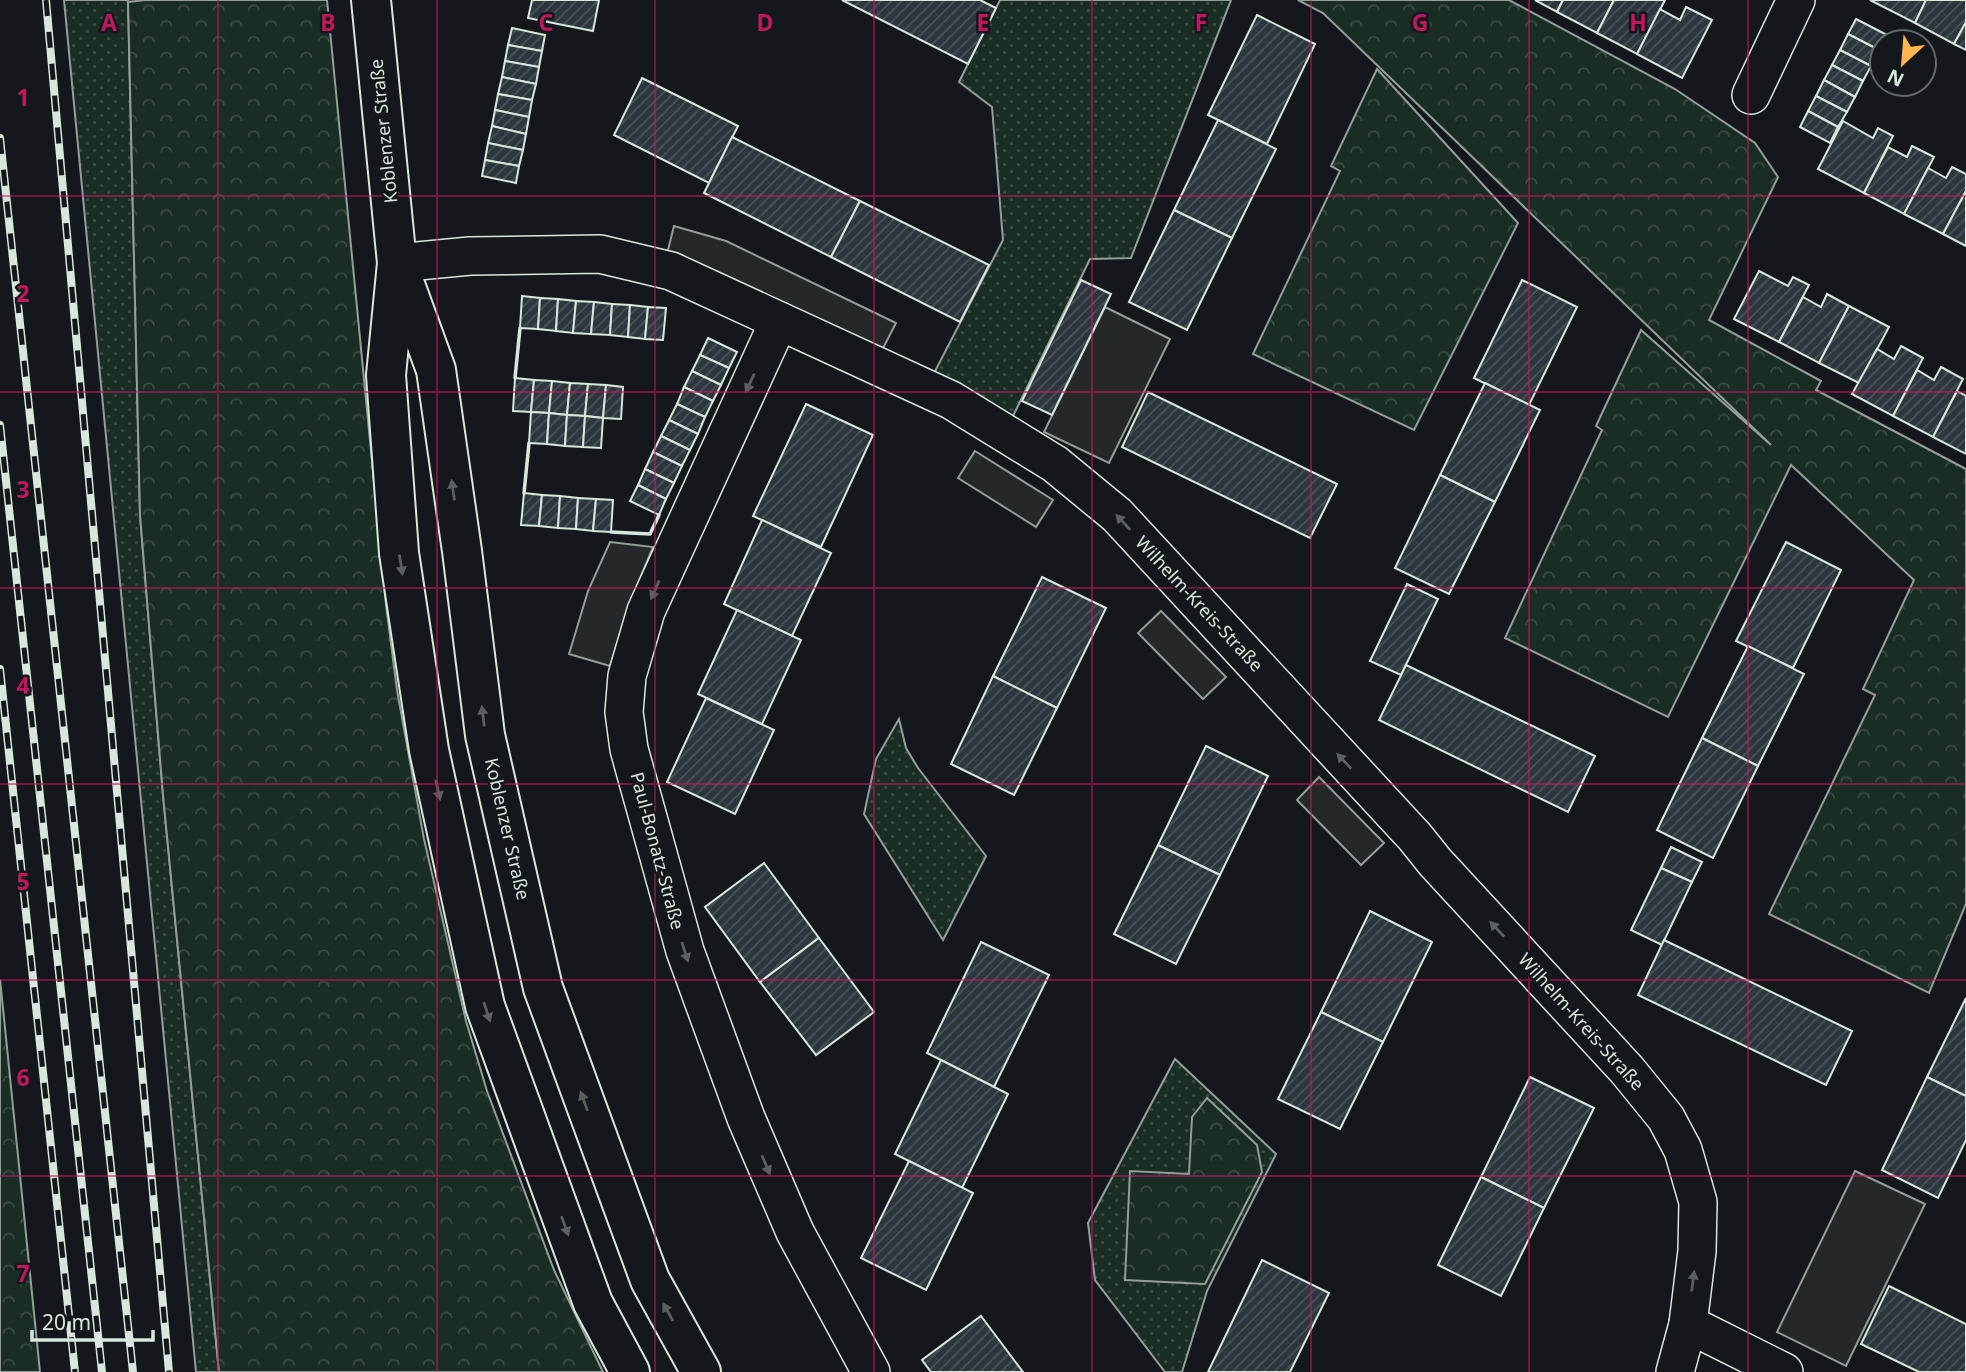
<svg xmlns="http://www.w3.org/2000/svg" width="1966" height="1372" font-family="'Noto Sans',sans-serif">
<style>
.grass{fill:url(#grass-dots);stroke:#939e99;stroke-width:2}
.forest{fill:url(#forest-crowns);stroke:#939e99;stroke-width:2}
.parking{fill:#24282b;stroke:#939e99;stroke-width:2}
.building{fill:url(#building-hatch);stroke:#d8e6dc;stroke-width:2}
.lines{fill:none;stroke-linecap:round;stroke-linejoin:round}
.minor-casing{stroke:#d8e6dc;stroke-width:40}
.secondary-casing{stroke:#d8e6dc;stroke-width:42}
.minor{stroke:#14181c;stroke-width:37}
.secondary{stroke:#14181c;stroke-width:38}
.rail-casing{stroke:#d8e6dc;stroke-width:8}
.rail{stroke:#14181c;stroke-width:5;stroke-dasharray:16;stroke-linecap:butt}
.wall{stroke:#d8e6dc;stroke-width:3.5}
.oneway{fill:#59605f}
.grid{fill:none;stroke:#c2185b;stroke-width:2;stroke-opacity:0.55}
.labels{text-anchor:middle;stroke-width:5;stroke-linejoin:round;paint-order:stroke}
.street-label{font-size:18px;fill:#d8e6dc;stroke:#14181c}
.grid-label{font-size:23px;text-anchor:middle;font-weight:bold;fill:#c2185b;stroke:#14181c;stroke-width:5;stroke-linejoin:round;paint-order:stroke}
</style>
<defs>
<pattern id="grass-dots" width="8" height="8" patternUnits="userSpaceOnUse" patternTransform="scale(1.75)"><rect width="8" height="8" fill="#1a2d24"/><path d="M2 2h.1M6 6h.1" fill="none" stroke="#3b4b43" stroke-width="1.8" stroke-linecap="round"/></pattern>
<pattern id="forest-crowns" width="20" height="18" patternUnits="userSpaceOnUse" patternTransform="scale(1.75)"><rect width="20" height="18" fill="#1a2d24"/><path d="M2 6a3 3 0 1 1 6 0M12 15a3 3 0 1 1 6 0" fill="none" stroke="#3b4b43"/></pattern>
<pattern id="building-hatch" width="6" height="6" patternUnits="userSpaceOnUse" patternTransform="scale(1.75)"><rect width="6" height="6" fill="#2c363c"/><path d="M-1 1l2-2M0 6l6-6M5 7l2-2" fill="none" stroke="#4a5358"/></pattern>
</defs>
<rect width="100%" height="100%" fill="#14181c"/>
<!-- grass -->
<g class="grass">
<polygon points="64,0 128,0 140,515 163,795 219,1372 196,1372"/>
<polygon points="1000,0 1231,0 1131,258 1090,259 1013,416 933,375 1003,240 992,107 959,82"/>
<polygon points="899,719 906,748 918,768 986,856 943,940 864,814 876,759"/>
<polygon points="1175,1059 1276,1154 1207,1291 1182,1372 1165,1372 1095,1280 1088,1223"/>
</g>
<!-- forest -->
<g class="forest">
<polygon points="145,0 327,0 386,605 397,690 424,839 466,1021 487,1091 554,1270 603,1372 219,1372 163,795 140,515 128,2"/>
<polygon points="1298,0 1509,0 1675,89 1755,143 1778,177 1709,320 1821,381 1816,390 1966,469 1966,904 1929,993 1769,914 1875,695 1863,689 1914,580 1791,465 1668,717 1505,638 1602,430 1596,426 1641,330 1771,445 1323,13"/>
<polygon points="1377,69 1518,223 1414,430 1253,354 1340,171 1331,166"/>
<polygon points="0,979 40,1372 0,1372"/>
<polygon points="1207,1098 1257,1145 1262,1172 1205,1284 1125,1280 1130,1171 1189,1174 1192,1117"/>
</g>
<!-- parking -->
<g class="parking">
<polygon points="674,226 726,241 896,323 880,354 666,258"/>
<polygon points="1105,307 1170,339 1109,463 1044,432"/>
<polygon points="975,451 1053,500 1036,527 958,478"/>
<polygon points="610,542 653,547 629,605 610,666 569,654 588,591"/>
<polygon points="1161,611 1226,677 1203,699 1138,633"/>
<polygon points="1319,777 1384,843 1361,865 1297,800"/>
<polygon points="1855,1171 1925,1204 1846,1366 1777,1332"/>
</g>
<!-- building -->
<g class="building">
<polygon points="532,0 599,0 593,31 528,18"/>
<polygon points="842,0 980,0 996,8 968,64"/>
<polygon points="1535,0 1563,0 1557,12"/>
<polygon points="1563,0 1614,0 1597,33 1557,12"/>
<polygon points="1614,0 1665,0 1637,54 1597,33"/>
<polygon points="1870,0 1926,0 1915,23"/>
<polygon points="1926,0 1966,0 1966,22 1954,44 1915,23"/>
<polygon points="1686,7 1712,20 1682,78 1637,54 1660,9 1680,20"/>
<polygon points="1257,15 1315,44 1267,144 1208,115"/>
<polygon points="1856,19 1887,35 1879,50 1848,34"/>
<polygon points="1966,22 1966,50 1954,44"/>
<polygon points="512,28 545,35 542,51 508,45"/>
<polygon points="1848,34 1879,50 1871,66 1840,50"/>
<polygon points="508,45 542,51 539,67 505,61"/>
<polygon points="1840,50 1871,66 1863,81 1832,65"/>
<polygon points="505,61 539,67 536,84 502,77"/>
<polygon points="1832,65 1863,81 1855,97 1824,80"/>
<polygon points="502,77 536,84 532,100 498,94"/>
<polygon points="642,78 738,126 709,183 614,135"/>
<polygon points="1824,80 1855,97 1847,112 1816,96"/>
<polygon points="498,94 532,100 529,117 495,110"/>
<polygon points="1816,96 1847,112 1838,127 1808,111"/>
<polygon points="495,110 529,117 526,134 492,126"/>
<polygon points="1808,111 1838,127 1830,143 1800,127"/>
<polygon points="1218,120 1276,149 1232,238 1174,210"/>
<polygon points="1843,121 1873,138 1878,128 1893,136 1864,193 1818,169"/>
<polygon points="492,126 526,134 523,150 488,143"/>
<polygon points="732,137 860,201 831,257 704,193"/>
<polygon points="488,143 523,150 519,166 485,160"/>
<polygon points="1912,146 1934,157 1904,214 1864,193 1888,147 1907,157"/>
<polygon points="485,160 519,166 516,183 482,176"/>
<polygon points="1952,167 1966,174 1966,191 1943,234 1904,214 1928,168 1946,178"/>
<polygon points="1966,191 1966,246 1943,234"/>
<polygon points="860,201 989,265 960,322 831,257"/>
<polygon points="1174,210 1232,238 1187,330 1129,302"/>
<polygon points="1759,271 1788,286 1793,277 1809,285 1779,342 1734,319"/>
<polygon points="1081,280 1111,294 1052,415 1022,401"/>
<polygon points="1522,280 1577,307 1529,405 1474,378"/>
<polygon points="1827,294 1849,306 1819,363 1779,342 1803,297 1821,307"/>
<polygon points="522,296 540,298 538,329 520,328"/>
<polygon points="540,298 558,299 556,331 538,329"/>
<polygon points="558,299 576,301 573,333 556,331"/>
<polygon points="576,301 594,302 591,334 573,333"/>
<polygon points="594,302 612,304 610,335 591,334"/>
<polygon points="612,304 630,305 628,337 610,335"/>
<polygon points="630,305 648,307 645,339 628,337"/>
<polygon points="1849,306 1889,327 1859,383 1819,363"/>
<polygon points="648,307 666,308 663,340 645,339"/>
<polygon points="708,338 737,352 729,368 700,355"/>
<polygon points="1901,346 1923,358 1893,416 1852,394 1877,349 1894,359"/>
<polygon points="700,355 729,368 721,385 692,371"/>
<polygon points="1941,367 1963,379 1933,437 1893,416 1917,370 1934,380"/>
<polygon points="692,371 721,385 713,401 684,387"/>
<polygon points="515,378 534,380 531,412 513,411"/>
<polygon points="534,380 552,381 549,413 531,412"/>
<polygon points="552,381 570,383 567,415 549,413"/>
<polygon points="570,383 588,384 585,416 567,415"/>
<polygon points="1485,383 1540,410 1495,502 1440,475"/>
<polygon points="588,384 606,385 603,418 585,416"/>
<polygon points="606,385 623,387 621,419 603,418"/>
<polygon points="684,387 713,401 705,417 677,404"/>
<polygon points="1957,391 1966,396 1966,454 1933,437"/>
<polygon points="1148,392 1337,484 1310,538 1122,447"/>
<polygon points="677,404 705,417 698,434 669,420"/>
<polygon points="806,404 873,435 821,547 753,516"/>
<polygon points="531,412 549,413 547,444 529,443"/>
<polygon points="549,413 567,415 565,446 547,444"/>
<polygon points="567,415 585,416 583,447 565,446"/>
<polygon points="585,416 603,418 601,448 583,447"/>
<polygon points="669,420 698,434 690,450 661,436"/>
<polygon points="661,436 690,450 682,466 653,452"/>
<polygon points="653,452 682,466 674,483 645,469"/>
<polygon points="645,469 674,483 666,499 638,485"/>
<polygon points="1440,475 1495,502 1449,594 1395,568"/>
<polygon points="638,485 666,499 659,515 630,501"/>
<polygon points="524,493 542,495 539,526 521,525"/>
<polygon points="542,495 560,496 558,528 539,526"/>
<polygon points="560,496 578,498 576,529 558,528"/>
<polygon points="578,498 596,499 593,531 576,529"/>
<polygon points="596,499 613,500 611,532 593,531"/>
<polygon points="762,520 831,553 792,636 724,604"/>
<polygon points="1786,542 1841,570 1793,668 1736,641"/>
<polygon points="1042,577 1106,608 1057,708 993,676"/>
<polygon points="1407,584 1438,599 1401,675 1370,661"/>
<polygon points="737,610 801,640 762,724 698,694"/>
<polygon points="1748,646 1804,674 1758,766 1702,738"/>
<polygon points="1406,665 1595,756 1568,812 1379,720"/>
<polygon points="993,676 1057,708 1014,795 951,764"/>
<polygon points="706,698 774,730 735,814 667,782"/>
<polygon points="1702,738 1758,766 1713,858 1657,830"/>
<polygon points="1206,746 1268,776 1220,875 1158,845"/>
<polygon points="1158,845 1220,875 1176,964 1114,934"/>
<polygon points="1671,847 1702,862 1692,882 1661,868"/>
<polygon points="764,863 819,938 760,982 705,907"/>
<polygon points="1661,868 1692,882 1662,945 1631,930"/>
<polygon points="1370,911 1432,942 1383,1042 1321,1012"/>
<polygon points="819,938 874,1012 816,1055 760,982"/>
<polygon points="1664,940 1852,1031 1826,1085 1638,995"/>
<polygon points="981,942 1049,975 994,1087 927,1053"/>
<polygon points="1966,998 1966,1096 1927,1077"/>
<polygon points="1321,1012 1383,1042 1340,1129 1278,1099"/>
<polygon points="941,1060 1008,1094 962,1188 895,1154"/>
<polygon points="1530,1077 1594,1108 1544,1208 1481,1177"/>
<polygon points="1927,1077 1966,1096 1966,1140 1938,1198 1882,1170"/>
<polygon points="909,1161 973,1193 926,1290 861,1258"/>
<polygon points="1481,1177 1544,1208 1501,1296 1438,1265"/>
<polygon points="1262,1260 1329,1293 1290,1372 1208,1372"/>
<polygon points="1889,1286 1966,1324 1966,1372 1919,1372 1861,1344"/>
<polygon points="981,1316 1023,1372 931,1372 922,1360"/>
</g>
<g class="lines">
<!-- minor casing -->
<g class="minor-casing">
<g id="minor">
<polyline points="1751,95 1796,0"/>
<polyline points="397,263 470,256 600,254 671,271 951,400 1055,464 1117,515 1415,837 1435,862 1627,1070 1666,1118 1683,1150 1698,1202 1697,1251 1688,1324 1675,1372"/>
<polyline points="779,321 646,611 627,676 624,712 629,749 685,951 746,1118 795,1232 871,1372"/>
<polyline points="1688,1324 1784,1372"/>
</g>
</g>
<!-- secondary casing -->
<g class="secondary-casing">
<g id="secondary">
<polyline points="371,0 397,263 386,375 399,553 429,750 485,1006 593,1303 630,1372"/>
<polyline points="400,271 436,370 462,551 485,735 543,988 650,1280 701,1372"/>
</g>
</g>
<!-- minor -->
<use href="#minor" class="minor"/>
<!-- secondary -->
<use href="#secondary" class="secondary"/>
<!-- rail casing -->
<g class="rail-casing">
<g id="rail">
<polyline points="46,0 169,1372"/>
<polyline points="0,138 133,1372"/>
<polyline points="0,425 102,1372"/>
<polyline points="0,669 75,1372"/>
</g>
</g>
<!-- rail -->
<use href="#rail" class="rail"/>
<!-- wall -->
<g class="wall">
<polyline points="515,378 520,328"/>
<polyline points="524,493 529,443"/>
<polyline points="611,532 650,534 659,515"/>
</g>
</g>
<!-- one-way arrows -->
<defs><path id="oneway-solid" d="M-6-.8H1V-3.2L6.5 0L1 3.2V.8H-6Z" transform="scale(1.75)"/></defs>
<g class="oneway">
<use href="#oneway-solid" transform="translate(750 383) rotate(115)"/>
<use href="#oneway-solid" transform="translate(453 490) rotate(-98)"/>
<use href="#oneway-solid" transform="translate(1123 522) rotate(-133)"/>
<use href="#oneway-solid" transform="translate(401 565) rotate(81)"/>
<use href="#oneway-solid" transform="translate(655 590) rotate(114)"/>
<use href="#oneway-solid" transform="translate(483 716) rotate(-97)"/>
<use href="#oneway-solid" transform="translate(1344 761) rotate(-133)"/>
<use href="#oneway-solid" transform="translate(438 790) rotate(78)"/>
<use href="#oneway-solid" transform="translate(1497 929) rotate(-133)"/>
<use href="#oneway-solid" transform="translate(685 952) rotate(72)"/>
<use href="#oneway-solid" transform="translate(487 1012) rotate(72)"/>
<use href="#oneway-solid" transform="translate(584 1101) rotate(-110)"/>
<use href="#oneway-solid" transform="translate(766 1165) rotate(67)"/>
<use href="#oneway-solid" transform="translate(565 1226) rotate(70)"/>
<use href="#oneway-solid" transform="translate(1693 1281) rotate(-83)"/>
<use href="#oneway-solid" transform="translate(668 1312) rotate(-119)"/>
</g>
<!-- grid -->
<path class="grid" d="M218,0V1372M437,0V1372M655,0V1372M874,0V1372M1092,0V1372M1311,0V1372M1529,0V1372M1748,0V1372M0,196H1966M0,392H1966M0,588H1966M0,784H1966M0,980H1966M0,1176H1966"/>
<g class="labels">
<!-- street labels -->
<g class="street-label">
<text transform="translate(384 131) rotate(-96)" y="6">Koblenzer Straße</text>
<text transform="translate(1199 604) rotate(47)" y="6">Wilhelm-Kreis-Straße</text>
<text transform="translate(507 829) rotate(77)" y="6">Koblenzer Straße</text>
<text transform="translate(657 851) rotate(75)" y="6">Paul-Bonatz-Straße</text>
<text transform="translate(1581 1022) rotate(48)" y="6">Wilhelm-Kreis-Straße</text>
</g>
</g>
<g class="grid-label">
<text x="109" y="31">A</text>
<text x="328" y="31">B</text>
<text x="546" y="31">C</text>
<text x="765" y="31">D</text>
<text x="983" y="31">E</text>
<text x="1201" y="31">F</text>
<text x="1420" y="31">G</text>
<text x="1638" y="31">H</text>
<text x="23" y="106">1</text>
<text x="23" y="302">2</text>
<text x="23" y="498">3</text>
<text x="23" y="694">4</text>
<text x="23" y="890">5</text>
<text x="23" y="1086">6</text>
<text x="23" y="1282">7</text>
</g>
<!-- north arrow -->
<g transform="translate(1903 63) rotate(206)"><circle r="33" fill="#14181c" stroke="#626a69" stroke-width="2"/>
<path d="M0-5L12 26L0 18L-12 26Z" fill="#ffb74d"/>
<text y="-10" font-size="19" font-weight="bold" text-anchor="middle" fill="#d8e6dc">N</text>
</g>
<!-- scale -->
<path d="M32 1330v10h121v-10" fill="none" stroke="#d8e6dc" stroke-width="3.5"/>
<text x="42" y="1330" font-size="21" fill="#d8e6dc" stroke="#14181c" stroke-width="5" paint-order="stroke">20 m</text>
</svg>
